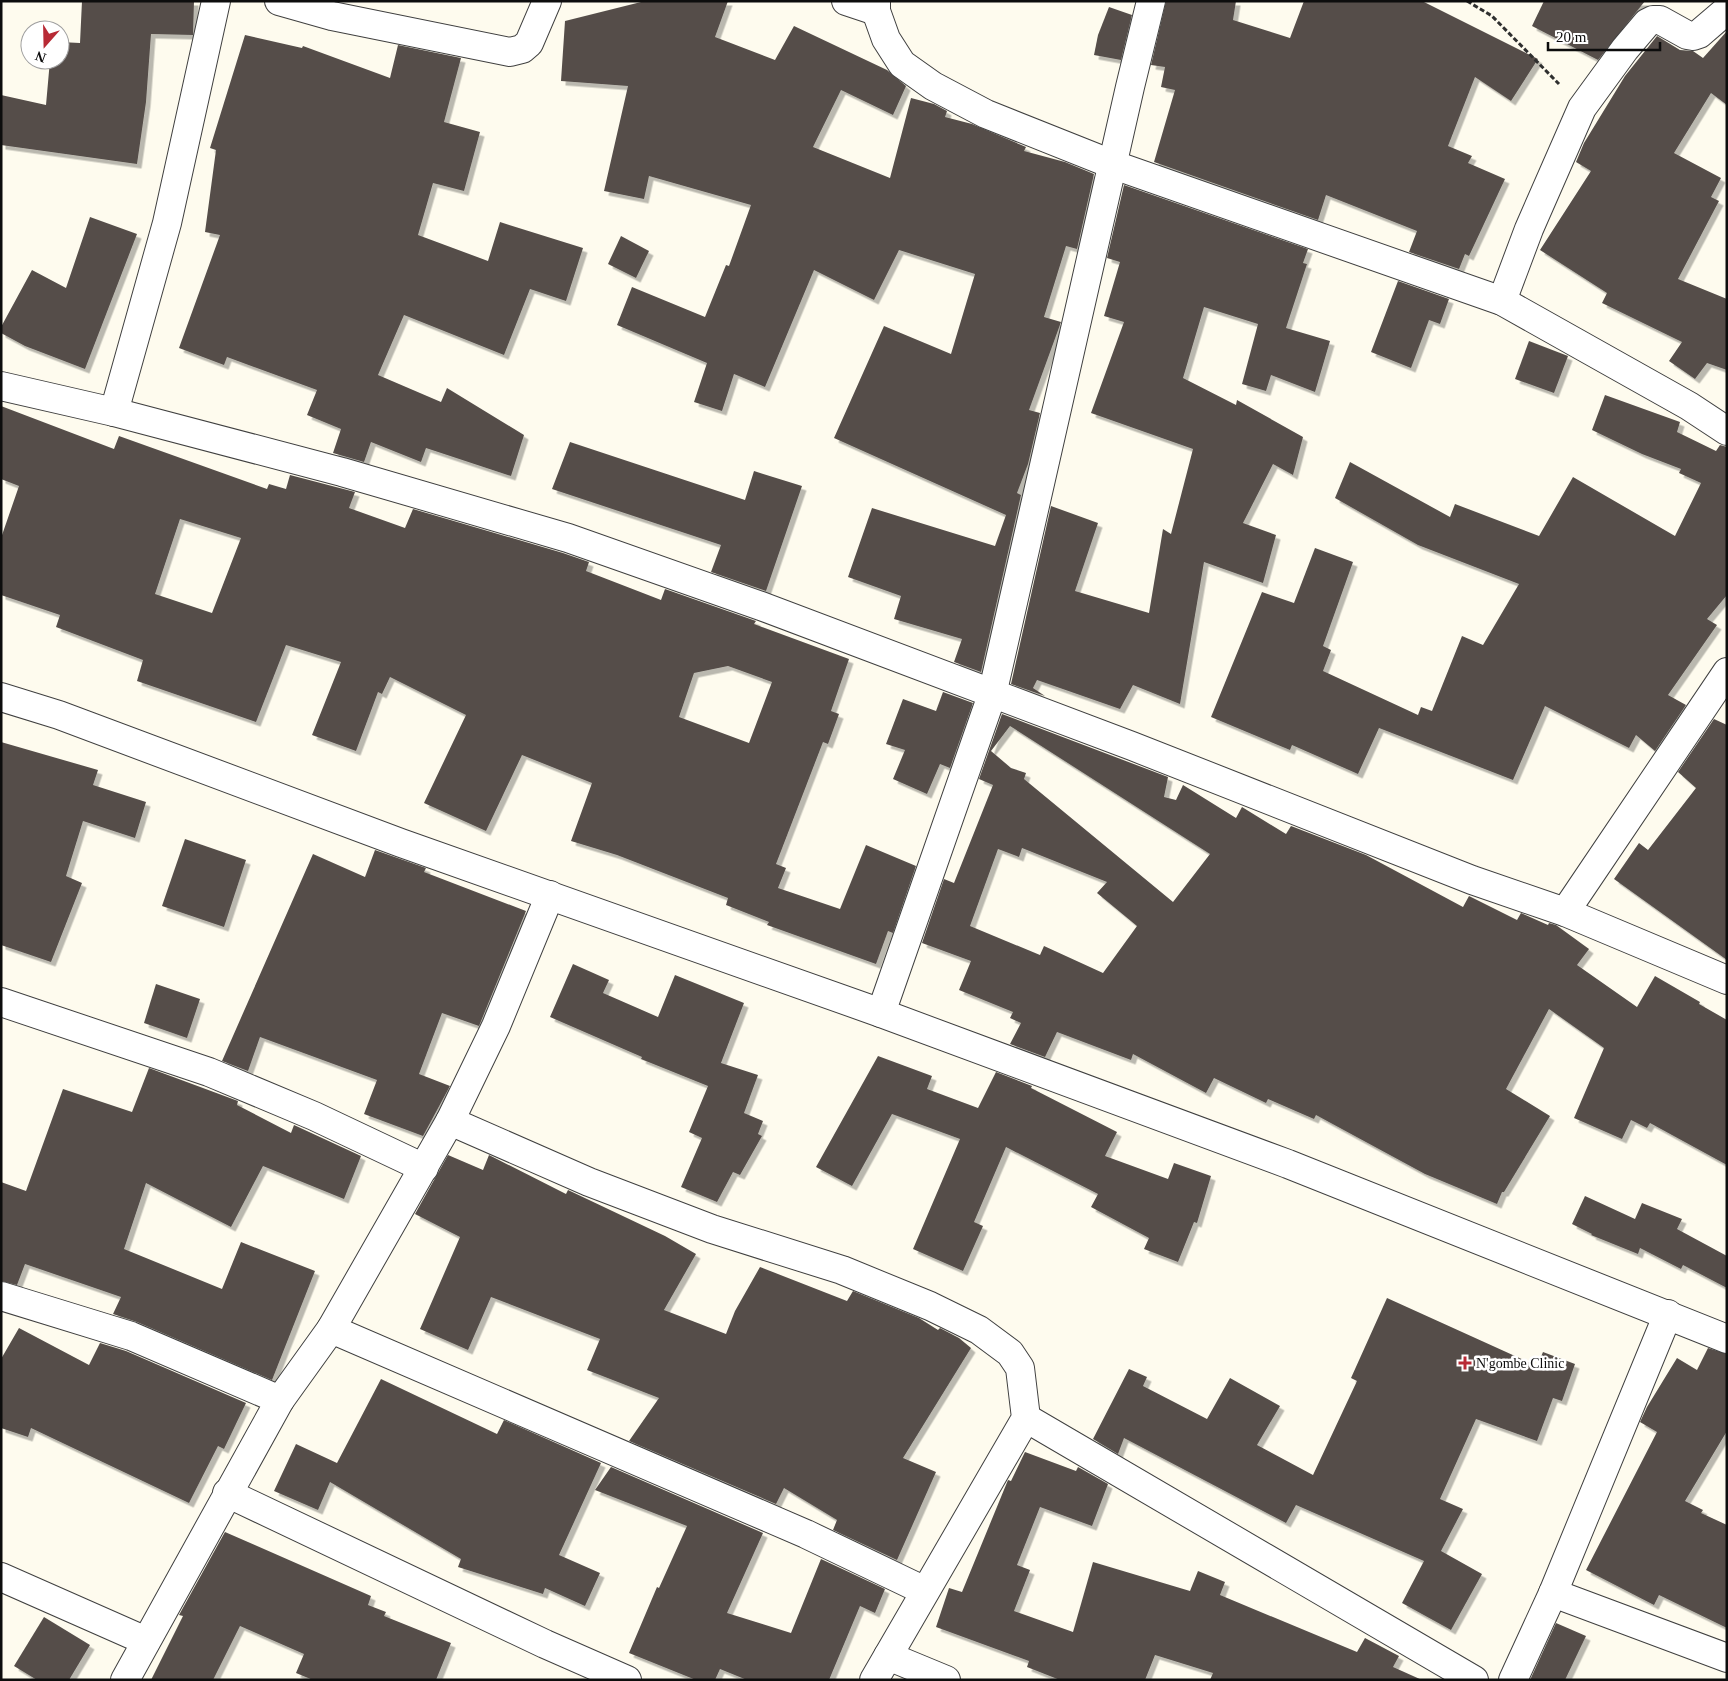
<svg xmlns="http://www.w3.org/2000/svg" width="1728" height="1681" font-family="Georgia,serif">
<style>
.building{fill:#554e4a;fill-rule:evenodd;filter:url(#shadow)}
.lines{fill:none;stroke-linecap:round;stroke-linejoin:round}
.street-casing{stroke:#404040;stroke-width:30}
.path{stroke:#2f2f2f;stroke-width:3;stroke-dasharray:5 2.5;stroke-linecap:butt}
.street{stroke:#fff;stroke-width:28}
.poi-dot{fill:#b82a35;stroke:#fff;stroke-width:2}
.labels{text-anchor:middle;stroke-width:5;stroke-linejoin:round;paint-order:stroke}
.poi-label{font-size:14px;fill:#0d0d0d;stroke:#fff;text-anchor:start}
</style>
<defs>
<filter id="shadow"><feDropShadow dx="4.5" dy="4.5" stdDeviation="0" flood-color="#0004"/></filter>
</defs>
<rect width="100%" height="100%" fill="#fefbee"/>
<!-- building -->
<g class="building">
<polygon points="82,1 194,1 193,35 151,34 146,102 137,164 1,145 1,95 46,105 50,60 60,60 60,42 80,43"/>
<polygon points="645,1 728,1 715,37 775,60 794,26 887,70 906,86 893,115 841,90 813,147 890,178 911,98 934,104 947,111 945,117 972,124 1026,147 1024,151 1065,162 1094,174 1077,249 1066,246 1044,317 1061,322 1029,410 1040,413 1028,464 1017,493 1021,495 981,672 954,662 962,639 894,619 901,596 848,577 872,508 995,546 1006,515 834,438 884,326 951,354 975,274 899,250 874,300 814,270 765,387 734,374 722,411 694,402 707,363 617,325 632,287 705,317 726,265 729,266 751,205 649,176 644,199 604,191 628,86 561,81 565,21"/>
<polygon points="1166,1 1236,1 1233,20 1290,38 1304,1 1422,1 1538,59 1511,101 1475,77 1448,146 1472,156 1468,163 1505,179 1469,256 1465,254 1459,269 1409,252 1417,231 1326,195 1318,220 1154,162 1175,90 1161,87 1165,67 1151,65"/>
<polygon points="1544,1 1645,1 1598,60 1532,26"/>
<polygon points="1109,7 1132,15 1121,60 1094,55 1098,35"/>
<polygon points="1727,31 1727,105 1711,93 1674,153 1721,178 1711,197 1719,201 1678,279 1727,299 1727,370 1707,363 1695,379 1669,361 1682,342 1602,303 1607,293 1540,250 1591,171 1576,162 1584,143 1625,76 1657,36 1680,50 1693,51 1703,58"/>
<polygon points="245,35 302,48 303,46 390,78 398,45 461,58 444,122 480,132 464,191 433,183 418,235 488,261 500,222 583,248 566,301 530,289 504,355 404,315 378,375 441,402 447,388 524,435 511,476 426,448 421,462 371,442 364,462 333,453 341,429 307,415 317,390 227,357 224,365 179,348 220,235 205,232 216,150 210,148"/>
<polygon points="1124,185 1308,249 1303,263 1307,264 1286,328 1330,341 1315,392 1271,375 1266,391 1242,384 1258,324 1204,307 1183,378 1236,405 1237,400 1303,437 1293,475 1273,464 1243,523 1276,535 1263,583 1204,562 1180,704 1133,685 1120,709 1037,680 1033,688 1045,696 1011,684 1051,506 1098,523 1075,591 1149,613 1163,529 1171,534 1193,449 1091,413 1124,322 1104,316 1120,262 1107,258"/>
<polygon points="90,217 137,234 85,369 25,346 1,333 1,327 32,270 66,288"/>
<polygon points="621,236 649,251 636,278 608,264"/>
<polygon points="1398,281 1449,299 1440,324 1429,320 1411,368 1371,352"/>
<polygon points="1529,341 1568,356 1554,393 1515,379"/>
<polygon points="1605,395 1680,422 1677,432 1716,451 1720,445 1727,447 1727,595 1707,619 1717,625 1668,695 1686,705 1655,751 1636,735 1629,748 1545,706 1513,780 1379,728 1358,774 1292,745 1290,750 1211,717 1262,592 1294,603 1315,548 1353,562 1323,646 1331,650 1323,671 1418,715 1421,707 1432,711 1462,636 1483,645 1519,584 1418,545 1335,498 1350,462 1450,517 1455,504 1539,536 1573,477 1675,536 1701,483 1679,473 1681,469 1642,454 1592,430"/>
<path d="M1,406L114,449L119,436L267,489L269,484L286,489L290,475L355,492L349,508L405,528L413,509L563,553L589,562L586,571L661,600L665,589L756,621L754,624L849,659L831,711L839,714L828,744L823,742L776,864L786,868L778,888L840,909L866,845L916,866L893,933L888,931L876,964L767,925L769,922L726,905L728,898L617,855L571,841L592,783L522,755L486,831L424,803L466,715L390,677L382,694L378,692L356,751L312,735L341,662L286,645L256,722L137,681L143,660L56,627L60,615L1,595V538L19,486L1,479ZM180,519L241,538L212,613L155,594ZM728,666L772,682L749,743L679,717L694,673Z"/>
<polygon points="570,442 745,500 754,471 802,486 766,591 711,572 721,545 552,489"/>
<polygon points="943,692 973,703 950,768 940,764 927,794 893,779 905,750 886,744 903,699 936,711"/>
<path d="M1002,714L1168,777L1164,797L1176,800L1183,785L1236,818L1242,807L1286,834L1291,826L1366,855L1463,907L1469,896L1517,920L1521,913L1548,925L1549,923L1556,925L1589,949L1577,965L1637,1007L1655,976L1700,1002L1699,1004L1727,1020V1165L1650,1123L1647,1128L1631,1120L1622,1139L1574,1118L1604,1048L1549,1009L1506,1089L1550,1116L1504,1192H1502L1497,1204L1425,1174L1316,1115L1314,1119L1268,1099L1266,1103L1214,1078L1206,1093L1133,1054L1131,1060L1057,1032L1045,1057L1010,1044L1021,1023L1010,1018L1013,1012L959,990L971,961L922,943L944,879L954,883L993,785L979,779ZM1010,726L1210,854L1173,902L1024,779L1026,773L1011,768L991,751ZM1022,848L1107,882L1097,893L1137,926L1103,973L1044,946L1040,955L970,926L998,849L1019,857Z"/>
<polygon points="1714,719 1727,725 1727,960 1614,879 1639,843 1648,850 1696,788 1678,772"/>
<polygon points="1,742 98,770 93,785 146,802 135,838 83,821 66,876 82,883 51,962 1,945"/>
<polygon points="185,839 246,860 224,927 162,906"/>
<polygon points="375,850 426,868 424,872 526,911 479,1026 442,1013 419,1074 450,1086 423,1136 364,1114 377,1080 260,1037 248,1071 222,1061 313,854 365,877"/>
<polygon points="573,964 609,980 603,993 658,1017 675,975 744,1003 721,1063 758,1075 744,1113 763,1121 758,1134 762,1136 740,1175 733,1172 717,1202 681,1187 702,1138 689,1132 708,1086 641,1059 642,1057 550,1017"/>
<polygon points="156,984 200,999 187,1038 144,1023"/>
<polygon points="878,1056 932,1076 927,1089 978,1108 996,1072 1032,1086 1031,1088 1117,1132 1105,1156 1168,1179 1174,1163 1211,1176 1197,1223 1194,1222 1178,1262 1144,1249 1149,1238 1091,1207 1098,1194 1006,1147 974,1222 983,1226 963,1271 913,1249 960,1139 892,1114 852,1186 816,1167"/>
<polygon points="149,1068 238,1101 237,1105 291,1133 294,1125 361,1156 344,1199 263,1166 231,1227 146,1183 124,1249 222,1289 241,1242 315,1271 272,1380 137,1322 113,1314 121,1297 25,1264 17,1285 1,1281 1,1182 26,1191 63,1089 132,1112"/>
<polygon points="448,1155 483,1170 489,1155 566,1194 568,1190 665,1236 696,1254 664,1310 726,1334 735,1311 760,1267 847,1301 853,1291 919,1318 938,1330 940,1328 959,1338 971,1348 903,1458 936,1472 897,1560 833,1530 837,1520 784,1488 776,1504 629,1441 659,1398 587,1370 600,1339 491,1297 468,1350 420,1329 460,1237 415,1214"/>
<polygon points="1585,1196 1635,1219 1642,1203 1682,1219 1677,1229 1727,1256 1727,1288 1683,1265 1681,1269 1640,1248 1638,1254 1591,1235 1592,1234 1572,1224"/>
<polygon points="1387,1298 1537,1366 1543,1352 1575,1364 1562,1401 1553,1398 1537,1441 1476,1419 1440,1499 1463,1509 1441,1551 1482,1574 1451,1630 1402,1603 1424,1561 1296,1505 1286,1523 1124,1438 1118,1454 1093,1439 1129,1369 1147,1377 1143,1386 1207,1419 1230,1378 1280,1406 1257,1445 1313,1475 1357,1381 1351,1378"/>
<polygon points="19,1328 89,1365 100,1343 126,1351 246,1403 224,1449 218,1446 189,1503 31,1428 28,1437 1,1428 1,1359"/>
<polygon points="1708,1348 1727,1354 1727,1431 1685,1501 1703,1510 1701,1513 1727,1525 1727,1628 1659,1595 1654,1605 1586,1570 1657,1432 1640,1422 1647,1407 1677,1358 1697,1370"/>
<polygon points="381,1379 497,1434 504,1420 601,1463 559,1555 600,1573 585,1606 545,1588 543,1594 458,1567 461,1559 330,1482 318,1510 274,1491 296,1444 337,1463"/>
<polygon points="1025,1452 1076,1471 1078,1467 1108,1484 1092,1526 1040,1507 1017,1565 1030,1570 1014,1611 1073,1632 1093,1562 1190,1591 1198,1571 1225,1582 1220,1595 1357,1652 1365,1638 1399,1656 1393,1667 1422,1680 1210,1680 1213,1673 1155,1655 1145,1680 1060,1680 1027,1667 1029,1661 936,1627 949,1588 962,1592 1008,1480 1011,1481"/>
<polygon points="611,1467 763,1533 727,1613 791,1633 821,1559 885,1589 875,1613 860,1606 829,1680 747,1680 720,1669 715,1680 696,1680 629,1653 657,1587 659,1588 687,1526 595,1490"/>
<polygon points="225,1532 371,1596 368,1605 386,1612 384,1616 451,1643 436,1680 313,1680 296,1673 304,1654 240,1626 213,1680 151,1680 183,1616 179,1615"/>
<polygon points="44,1617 90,1645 69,1680 37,1680 14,1666"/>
<polygon points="1556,1623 1586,1636 1565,1680 1530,1680"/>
</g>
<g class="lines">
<!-- street casing -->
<g class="street-casing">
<g id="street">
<polyline points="279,1 332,16 510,52 522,49 529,43 547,1"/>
<polyline points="846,1 876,11"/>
<polyline points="876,1 876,11 886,39 902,64 933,86 986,114 1114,165 1502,301 1689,406 1727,431"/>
<polyline points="1502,301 1529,229 1582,108 1625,49 1647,23 1653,20 1660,20 1687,35 1693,36 1699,34 1727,10"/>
<polyline points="1,386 114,412 342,472 568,538 761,606 1132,746 1472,880 1565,912 1727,980"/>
<polyline points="114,412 167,223 216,1"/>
<polyline points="1,697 59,715 401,843 881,1013 1288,1164 1727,1339"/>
<polyline points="1565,912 1727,672"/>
<polyline points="1,1002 209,1072 314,1116 424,1168"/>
<polyline points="881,1013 992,695 1130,87 1151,1"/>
<polyline points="450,1121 589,1182 712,1229 842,1270 930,1306 979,1330 1010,1353 1020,1368 1026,1418 874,1680"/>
<polyline points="1,1296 131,1336 280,1400"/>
<polyline points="331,1329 806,1534 925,1591"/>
<polyline points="1026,1418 1474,1680"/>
<polyline points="227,1493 545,1644 627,1680"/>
<polyline points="1,1577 146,1641"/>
<polyline points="1553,1593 1727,1658"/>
<polyline points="888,1656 946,1680"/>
<polyline points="125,1680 280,1400 331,1329 450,1121 496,1026 550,895"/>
<polyline points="1513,1680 1553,1593 1668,1314"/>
</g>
</g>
<!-- path -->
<polyline class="path" points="1467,1 1492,16 1559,84"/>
<!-- street -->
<use href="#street" class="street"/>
</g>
<!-- markers -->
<path class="poi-dot" d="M1462.5 1355.5h5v5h5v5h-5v5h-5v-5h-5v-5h5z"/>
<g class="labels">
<!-- poi labels -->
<g class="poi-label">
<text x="1476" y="1368">N'gombe Clinic</text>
</g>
</g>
<!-- border -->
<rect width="1728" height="1681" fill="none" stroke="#0d0d0d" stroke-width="5"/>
<!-- north arrow -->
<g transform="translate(45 45) rotate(200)"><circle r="24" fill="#ffffff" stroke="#9e9e9e"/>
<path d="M0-4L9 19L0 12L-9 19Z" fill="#b82a35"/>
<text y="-8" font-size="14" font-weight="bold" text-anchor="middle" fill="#0d0d0d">N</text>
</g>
<!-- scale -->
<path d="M1548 42v8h112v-8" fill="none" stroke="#0d0d0d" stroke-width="2.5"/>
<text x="1556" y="42" font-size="15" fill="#0d0d0d" stroke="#ffffff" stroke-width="4" paint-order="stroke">20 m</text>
</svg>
